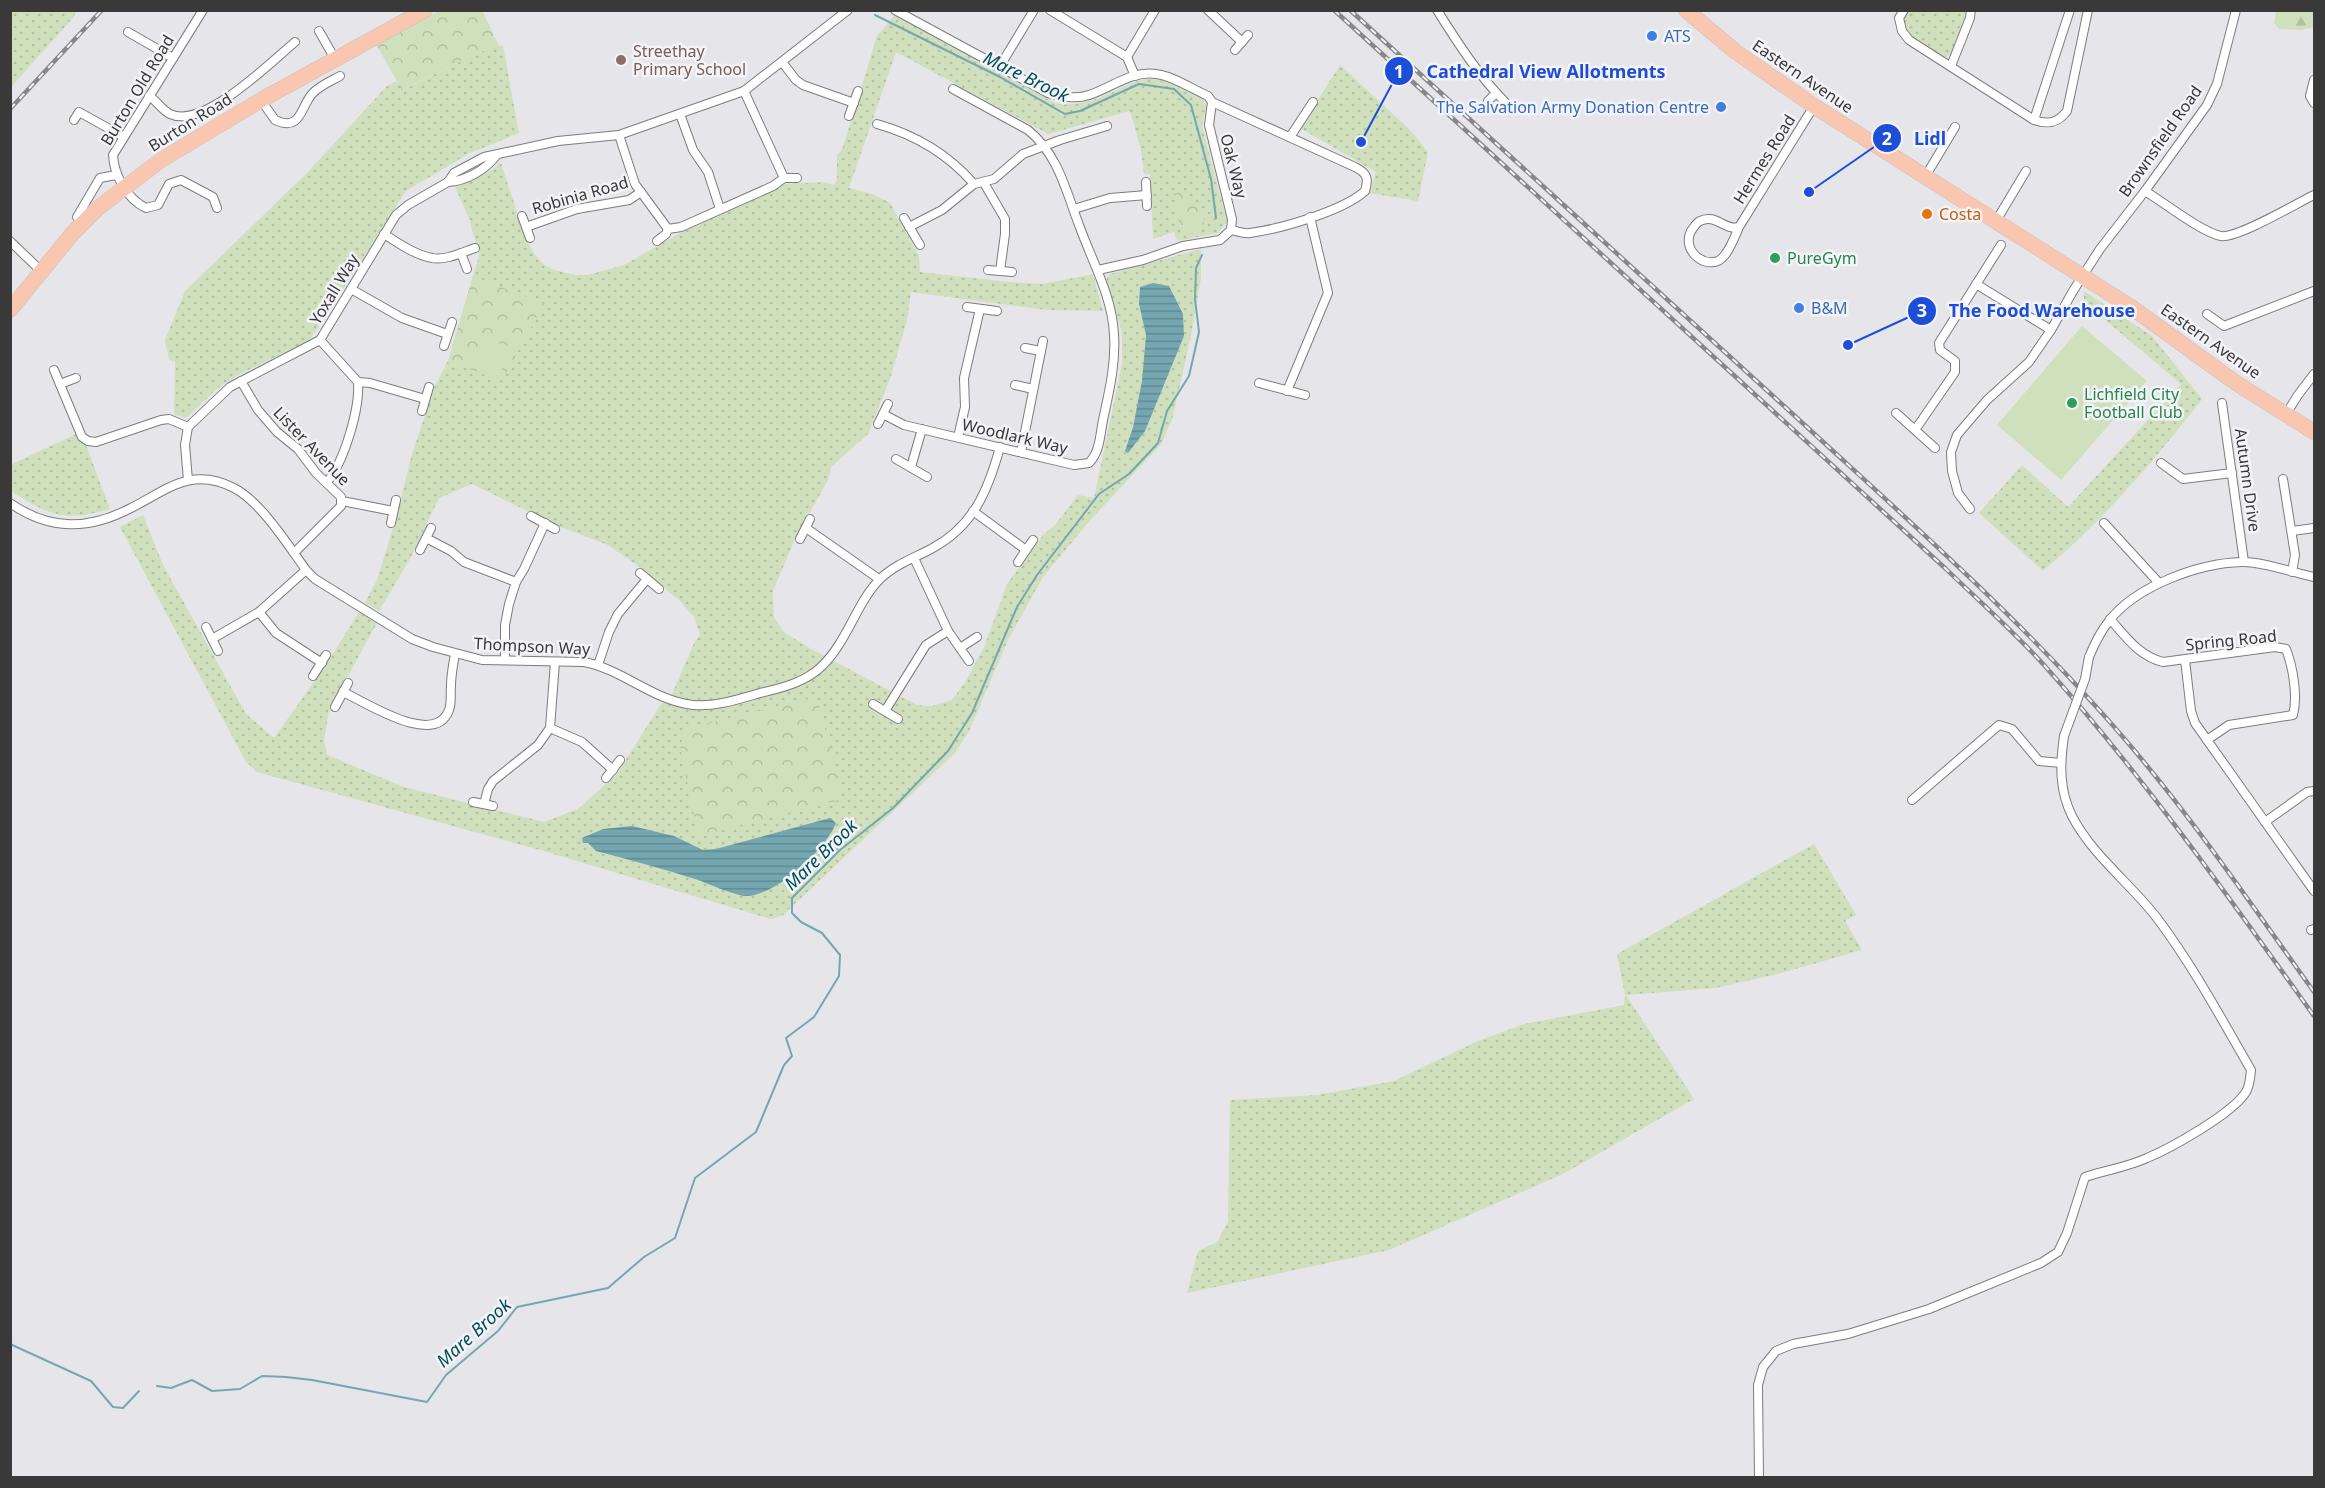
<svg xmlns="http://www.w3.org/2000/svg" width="2325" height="1488" font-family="'Noto Sans',sans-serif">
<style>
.grass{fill:url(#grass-dots);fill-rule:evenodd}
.forest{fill:url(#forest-firs)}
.park{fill:url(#park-crowns)}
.pitch{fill:#d0dfbc}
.water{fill:url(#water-rules)}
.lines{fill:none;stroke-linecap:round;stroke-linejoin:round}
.stream{stroke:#74a7b1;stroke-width:2}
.street-casing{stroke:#7c7c80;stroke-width:10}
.highway-casing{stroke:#c4c4c4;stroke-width:16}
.street{stroke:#fff;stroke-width:8}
.highway{stroke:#f9c6af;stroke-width:15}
.rail-casing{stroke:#87878a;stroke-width:4.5}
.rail{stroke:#f3f3f8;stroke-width:2;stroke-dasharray:7;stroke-linecap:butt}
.street-bridge-casing{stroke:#7c7c80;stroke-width:10;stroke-linecap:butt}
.street-bridge{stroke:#fff;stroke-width:8}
.shop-dot{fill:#3f7fe0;stroke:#f3f3f8;stroke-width:2}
.education-dot{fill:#8d6e63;stroke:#f3f3f8;stroke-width:2}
.food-dot{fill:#e8710a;stroke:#f3f3f8;stroke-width:2}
.leisure-dot{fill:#2e9e5b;stroke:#f3f3f8;stroke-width:2}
.labels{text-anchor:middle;stroke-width:5;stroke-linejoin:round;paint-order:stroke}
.shop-label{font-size:16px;fill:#366cbe;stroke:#f3f3f8;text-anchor:start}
.education-label{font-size:16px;fill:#785e54;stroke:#f3f3f8;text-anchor:start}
.street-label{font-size:16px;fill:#39393a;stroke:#f3f3f8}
.food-label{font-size:16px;fill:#c56008;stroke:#f3f3f8;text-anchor:start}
.leisure-label{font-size:16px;fill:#27864d;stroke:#f3f3f8;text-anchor:start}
.water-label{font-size:18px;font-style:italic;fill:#004e59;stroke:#f3f3f8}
.leader{fill:none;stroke:#1d4ed8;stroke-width:2}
.callout-dot{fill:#1d4ed8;stroke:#f3f3f8;stroke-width:2}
.mark-label{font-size:18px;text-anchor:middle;font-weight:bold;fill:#fff}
.callout-label{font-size:18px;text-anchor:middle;font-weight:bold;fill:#1d4ed8;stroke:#f3f3f8;stroke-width:5;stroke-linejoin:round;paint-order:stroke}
</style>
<defs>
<pattern id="grass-dots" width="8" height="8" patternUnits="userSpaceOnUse" patternTransform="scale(1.5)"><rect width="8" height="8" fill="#d0dfbc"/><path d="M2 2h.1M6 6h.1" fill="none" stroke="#b3c0a2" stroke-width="1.8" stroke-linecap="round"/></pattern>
<pattern id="forest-firs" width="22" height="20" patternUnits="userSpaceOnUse" patternTransform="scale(1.5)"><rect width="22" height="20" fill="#d0dfbc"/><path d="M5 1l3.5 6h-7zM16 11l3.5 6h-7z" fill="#b3c0a2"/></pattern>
<pattern id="park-crowns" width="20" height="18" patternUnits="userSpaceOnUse" patternTransform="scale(1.5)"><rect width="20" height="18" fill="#d0dfbc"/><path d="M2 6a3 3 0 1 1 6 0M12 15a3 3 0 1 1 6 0" fill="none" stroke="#b3c0a2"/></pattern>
<pattern id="water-rules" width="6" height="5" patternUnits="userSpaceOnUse" patternTransform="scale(1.5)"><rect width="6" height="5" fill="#74a7b1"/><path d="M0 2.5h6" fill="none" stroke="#608991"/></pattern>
</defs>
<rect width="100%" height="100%" fill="#e6e6ea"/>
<!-- grass -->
<g class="grass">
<polygon points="11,10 77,11 72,19 11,87"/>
<polygon points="1906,11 1966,11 1967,17 1952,54 1945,57 1911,38 1903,21"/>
<path d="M895,15L1055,103C1081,108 1102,97 1125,86C1134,83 1142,78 1152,79C1169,80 1188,93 1203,100L1206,106L1202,126L1227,221L1218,233L1177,241L1174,232L1153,239L1150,174H1144L1141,150L1130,111L1048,134L896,52L849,188L873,194L890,203L919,256L920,272L1009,282L1043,284L1093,274L1103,311L1047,310L911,292L907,320L891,376L868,434L831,467L828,480L795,539L773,591L774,618L785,633L813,650L917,705L932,706L952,700L966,681L984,647L1007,584L1043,535L1055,525L1078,495L1094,498L1122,364V333L1106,280L1110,274L1201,249V278L1191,336L1172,420L1161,444L1087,524L1043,577L1008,640L969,731L955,753L783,915L771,919L540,850L257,772L246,762L120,527L143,515L163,565L246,714L274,738L326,665L359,612L377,623L329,710L324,740L327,755L404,787L544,822L578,809L617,774L661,704L672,694L695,641L700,635L694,617L681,602L640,567L608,545L558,526L472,484L439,498L411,557L379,611L365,603L377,580L397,515L412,454L435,385L448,361L479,256L469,218L455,187L492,170L501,163L526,240L535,255L543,264L554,270L576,275H588L624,265L689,228L785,184L824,182L834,185L837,179V155L842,150L877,36ZM1139,304L1184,336L1125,451C1137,416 1147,374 1146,336C1145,326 1141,314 1139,304Z"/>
<polygon points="499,46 503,46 519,133 470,153 406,191 310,340 240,374 219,387 186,418 174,414 175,361 169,360 165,340 185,291 307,173 387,86 396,81 403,90 477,53"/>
<polygon points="1340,65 1409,129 1428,152 1418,201 1369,193 1376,172 1300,128"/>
<path d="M2084,291L2152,336L2202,399C2154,461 2104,520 2043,571L1979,513L2022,465L2068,507L2181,384L2084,302Z"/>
<path d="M76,434L80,441L86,445L110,509C63,522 51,516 11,491L10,465Z"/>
<polygon points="1814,844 1856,915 1845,921 1862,950 1778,974 1715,988 1626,995 1694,1099 1563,1174 1389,1250 1187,1293 1198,1251 1217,1242 1228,1222 1230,1100 1317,1095 1394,1081 1478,1041 1524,1024 1624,1005 1625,995 1617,954"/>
</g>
<!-- forest -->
<polygon class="forest" points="2276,11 2314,11 2314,27 2302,30 2279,29 2274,23"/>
<!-- park -->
<g class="park">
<polygon points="482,10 499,46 477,53 402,90 376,44 439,11"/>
<path d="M1180,192C1197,201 1211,214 1200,232L1181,236L1174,194Z"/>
<polygon points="473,276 544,304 502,381 448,361"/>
<polygon points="817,697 843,799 698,836 680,746 684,734 693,727"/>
</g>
<!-- pitch -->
<g class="pitch">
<polygon points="2082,326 2147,381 2061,480 1997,425"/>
<polygon points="487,339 510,347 499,377 476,369"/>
</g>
<!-- water -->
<g class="water">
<polygon points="1153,283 1169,286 1183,314 1184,336 1145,431 1128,453 1125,451 1133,427 1142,381 1146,335 1139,304 1140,287"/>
<path d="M830,818L836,823C826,849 776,896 746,896C736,896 709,884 698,880C664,869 630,860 596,851L588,843H583L582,838L603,829L632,826L674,836L703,850L716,849Z"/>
</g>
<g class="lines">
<!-- stream -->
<g class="stream">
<polyline points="875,15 1000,77 1065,114 1080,111 1139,84 1174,89 1191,105 1211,179 1216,218"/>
<polyline points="10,1344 91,1381 113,1407 123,1408 139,1391"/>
<polyline points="157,1386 171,1388 192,1380 212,1391 240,1389 262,1376 286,1377 312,1380 427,1402 446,1375 498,1331 517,1307 608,1288 644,1257 675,1238 695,1178 756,1132 784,1065 792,1056 786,1038 814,1017 839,976 840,955 822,933 801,922 792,913 792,898 840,850 893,808 948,751 972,713 1017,607 1037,575 1099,494 1129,474 1158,443 1167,411 1189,376 1199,332 1195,299 1196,268 1202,255"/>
</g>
<!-- street casing -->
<g class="street-casing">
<g id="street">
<path d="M203,10L113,155C114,175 127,199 146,208L158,205L169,184L181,180L213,197L217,208"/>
<path d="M895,10L1048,93C1062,96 1075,100 1089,95C1111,88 1132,70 1156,74C1173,76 1192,89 1208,96L1212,102L1355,167C1367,173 1369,178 1365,191C1343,211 1280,229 1250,233C1244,234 1237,231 1231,230"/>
<polyline points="1050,10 1127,57 1135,76"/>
<polyline points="1208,10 1242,42"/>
<path d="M1437,10C1457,42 1479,76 1505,102"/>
<path d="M1904,10L1899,18L1902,31L1909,40L2034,120C2048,125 2058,123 2067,111L2088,10"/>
<polyline points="319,31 335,59"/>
<polyline points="128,32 173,58"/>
<polyline points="1235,50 1248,35"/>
<polyline points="1127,57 1155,10"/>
<polyline points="782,62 796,80 803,85 854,103"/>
<polyline points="1000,66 1034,10"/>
<polyline points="1951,66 1970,18 1971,10"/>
<polyline points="2314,80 2310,96 2314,103"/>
<polyline points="744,91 784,178"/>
<path d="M149,96C157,101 162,110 170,114C203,130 271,62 295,42"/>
<path d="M261,100L275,120C301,132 300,108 312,94C319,86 331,81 340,76"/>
<polyline points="1488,101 1496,93"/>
<polyline points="680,114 693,150 708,172 720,209"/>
<polyline points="849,116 858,91"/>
<polyline points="74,120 79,112 124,137"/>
<polyline points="2034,120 2070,10"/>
<path d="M877,124C916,135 948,154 974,184"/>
<polyline points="619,135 635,184 668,229"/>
<polyline points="1290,137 1313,102"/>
<polyline points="1925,177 1955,127"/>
<path d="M448,182C466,181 485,170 496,156"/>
<polyline points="1146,182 1147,206"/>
<polyline points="984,183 1005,219 1005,234 1000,271"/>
<path d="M2145,191C2163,202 2203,233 2221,236C2237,239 2297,203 2314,195"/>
<polyline points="1074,209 1110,198 1147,195"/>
<polyline points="522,216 530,238"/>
<polyline points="77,217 100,178 116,175"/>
<polyline points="904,218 920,245"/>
<polyline points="1996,221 2026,171"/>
<polyline points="526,227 577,209 629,200 641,192"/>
<polyline points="909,227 942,210 974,184 994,179 1023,154 1060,140 1107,126"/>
<path d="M1739,227C1735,236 1731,248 1724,256C1711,273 1680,253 1691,231C1694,227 1696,223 1700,221C1716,213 1724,231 1739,227L1814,106"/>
<path d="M384,234C398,243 415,255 432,258C445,261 463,252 475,248"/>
<polyline points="10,241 41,271"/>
<polyline points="657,241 666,234 668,229 681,227 773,186 784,178 797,178"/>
<polyline points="461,253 467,269"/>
<polyline points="988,270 1012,272"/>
<polyline points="1098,270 1143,260 1183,246 1220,240 1231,230 1232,219 1209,125 1212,102"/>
<polyline points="1976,284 2051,330"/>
<polyline points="351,289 402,318 447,334"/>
<polyline points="967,307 997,311"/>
<polyline points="2207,314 2224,326 2314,291"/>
<polyline points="320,340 358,382 370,383 425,399"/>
<polyline points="444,346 452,322"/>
<polyline points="1025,348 1041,351"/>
<polyline points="54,370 82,437 88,441 96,442 161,420 169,419 188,427"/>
<polyline points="241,381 258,410 277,432 298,449 316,473 341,497 341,506 294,553"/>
<polyline points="1259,383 1305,395"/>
<polyline points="60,384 76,378"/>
<polyline points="1015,385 1033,389"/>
<polyline points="1287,391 1328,293 1310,217"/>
<polyline points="2222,403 2244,562"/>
<polyline points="422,411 429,387"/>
<polyline points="1896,413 1935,448"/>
<path d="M883,414L904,425L1074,465L1089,463C1100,452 1100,435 1103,420C1109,392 1116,364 1114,334C1112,296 1092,261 1079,225C1066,191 1058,154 1028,130L953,89"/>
<polyline points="2286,414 2298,395 2314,374"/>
<polyline points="878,424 888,404"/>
<polyline points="1915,430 1955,372 1955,361 1940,350 1939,343 2001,245"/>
<polyline points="958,437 965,407 964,378 980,309"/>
<polyline points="1021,452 1043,341"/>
<polyline points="896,459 927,477"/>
<polyline points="2161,463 2183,479 2232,473"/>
<polyline points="911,467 922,429"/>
<polyline points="2283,479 2295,555 2292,572"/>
<polyline points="188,480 185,445 188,427 230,387 320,340 396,215 408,205 448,182 454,173 484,157 558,141 619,135 744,91 848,10"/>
<path d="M327,482C344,462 360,409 358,382"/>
<polyline points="342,501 393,511"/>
<path d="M10,503C50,531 89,530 131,508C167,490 191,466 234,488C261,502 288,545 306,570L315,579L412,639L433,647L482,660L584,662C622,669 654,701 693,705C716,707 739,699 760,693C782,688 806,682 822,666C847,642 857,602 880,579C894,565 914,558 931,549C973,527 988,491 1000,447"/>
<polyline points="1970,509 1958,493 1952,471 1951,452 1957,435 1987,400 2029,362 2051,330 2073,291 2100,249 2145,191 2207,105 2217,84 2236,10"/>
<polyline points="973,511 1026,550"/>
<polyline points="531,516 555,529"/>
<polyline points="391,523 396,500"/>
<polyline points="2104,523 2159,583"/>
<polyline points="806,528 879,579"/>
<polyline points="2292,531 2314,528"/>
<polyline points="426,538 451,551 464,562 516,582"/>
<polyline points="800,539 810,519"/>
<polyline points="420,550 431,528"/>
<polyline points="914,558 948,631 969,661"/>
<polyline points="1018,562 1033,540"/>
<polyline points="640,573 659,589"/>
<polyline points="259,612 276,633 322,663"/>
<path d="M2110,619C2126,637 2139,656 2163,662L2275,647L2286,649C2293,667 2298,697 2293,715L2229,725L2207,740"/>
<polyline points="206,627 218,651"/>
<polyline points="212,639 259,612 306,570"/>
<polyline points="960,648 977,637"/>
<path d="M2089,657C2094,645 2100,632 2109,621C2136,586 2199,563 2242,562C2261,561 2294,573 2314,577"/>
<polyline points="505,660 505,625 509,604 516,582 524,569 545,523"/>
<polyline points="2185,660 2191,711 2195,723 2314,891"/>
<polyline points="598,665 609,632 618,614 647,579"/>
<polyline points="313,676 326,655"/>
<path d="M343,692C367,703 435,748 449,710C452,702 450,694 451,686C451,675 453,665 455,654"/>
<polyline points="873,704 898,719"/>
<polyline points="335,707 348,683"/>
<polyline points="885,711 926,645 948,631"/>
<polyline points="550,728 582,742 613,770"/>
<polyline points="606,778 620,760"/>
<polyline points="1912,800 1999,725 2012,729 2039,761 2061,763"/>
<polyline points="473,802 493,806"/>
<polyline points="484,804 488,789 493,781 538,745 550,728 555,662"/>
<polyline points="2265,822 2307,792 2314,791"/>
<polyline points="2311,930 2314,929"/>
<path d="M1759,1478L1758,1385L1763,1367L1776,1351L1793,1344L1848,1334L1929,1309L2041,1263L2058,1252L2067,1233L2085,1177C2106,1170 2128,1167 2147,1158C2171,1148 2232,1114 2246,1092C2250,1085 2250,1078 2251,1070C2221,1018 2193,966 2157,918C2130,883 2092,855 2072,816C2059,790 2060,764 2064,736"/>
</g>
</g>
<!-- highway casing -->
<g class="highway-casing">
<g id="highway">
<polyline points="1686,10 1736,52 1814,106 2131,307 2236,383 2314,432"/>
<polyline points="10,310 72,234 98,208 161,160 261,100 425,10"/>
</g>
</g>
<!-- street -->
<use href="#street" class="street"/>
<!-- highway -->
<use href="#highway" class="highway"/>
<!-- rail casing -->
<g class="rail-casing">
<g id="rail">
<path d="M1334,10L1946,569C1979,601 2014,632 2044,665C2143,776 2228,896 2314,1016"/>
<path d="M1350,10C1499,146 1647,281 1796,417C1899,512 2006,606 2100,711C2179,798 2246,897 2314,992"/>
<polyline points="10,109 102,10"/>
</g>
</g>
<!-- rail -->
<use href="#rail" class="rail"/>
<!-- street-bridge casing -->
<g class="street-bridge-casing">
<polyline id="street-bridge" points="2064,736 2085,679 2089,657"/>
</g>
<!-- street-bridge -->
<use href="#street-bridge" class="street-bridge"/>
</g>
<!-- markers -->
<g class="shop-dot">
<circle cx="1652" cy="36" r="6"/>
<circle cx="1721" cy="107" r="6"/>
<circle cx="1799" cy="308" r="6"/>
</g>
<circle class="education-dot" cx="621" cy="60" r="6"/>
<circle class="food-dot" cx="1927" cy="214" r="6"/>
<g class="leisure-dot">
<circle cx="1775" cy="258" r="6"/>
<circle cx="2072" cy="403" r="6"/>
</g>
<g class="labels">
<!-- shop labels -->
<g class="shop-label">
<text x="1664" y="42">ATS</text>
<text x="1709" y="113" text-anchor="end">The Salvation Army Donation Centre</text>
<text x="1811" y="314">B&amp;M</text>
</g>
<!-- education labels -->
<g class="education-label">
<text x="633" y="57">Streethay<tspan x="633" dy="18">Primary School</tspan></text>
</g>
<!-- street labels -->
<g class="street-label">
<text transform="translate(1803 76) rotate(34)" y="6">Eastern Avenue</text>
<text transform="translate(137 90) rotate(-59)" y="6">Burton Old Road</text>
<text transform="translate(190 122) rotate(-32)" y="6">Burton Road</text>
<text transform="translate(2160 141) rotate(-55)" y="6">Brownsfield Road</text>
<text transform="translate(1764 159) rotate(-58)" y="6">Hermes Road</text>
<text transform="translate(1234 166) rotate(76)" y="6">Oak Way</text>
<text transform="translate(580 195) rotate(-16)" y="6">Robinia Road</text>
<text transform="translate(334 289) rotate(-59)" y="6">Yoxall Way</text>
<text transform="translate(2211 341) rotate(35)" y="6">Eastern Avenue</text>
<text transform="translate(1015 436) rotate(13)" y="6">Woodlark Way</text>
<text transform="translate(312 446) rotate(46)" y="6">Lister Avenue</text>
<text transform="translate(2248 480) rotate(82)" y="6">Autumn Drive</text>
<text transform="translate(2231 640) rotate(-6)" y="6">Spring Road</text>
<text transform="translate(532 646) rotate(3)" y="6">Thompson Way</text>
</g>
<!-- food labels -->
<g class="food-label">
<text x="1939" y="220">Costa</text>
</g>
<!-- leisure labels -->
<g class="leisure-label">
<text x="1787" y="264">PureGym</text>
<text x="2084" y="400">Lichfield City<tspan x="2084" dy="18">Football Club</tspan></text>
</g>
<!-- water labels -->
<g class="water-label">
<text transform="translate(1026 77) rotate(26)" y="6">Mare Brook</text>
<text transform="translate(821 855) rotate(-44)" y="6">Mare Brook</text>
<text transform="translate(474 1333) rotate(-42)" y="6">Mare Brook</text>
</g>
</g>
<!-- callouts -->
<path class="leader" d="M1361 142L1399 71M1809 192L1887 138M1848 345L1922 311"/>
<g class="callout-dot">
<circle cx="1361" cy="142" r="6"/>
<circle cx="1809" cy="192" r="6"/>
<circle cx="1848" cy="345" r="6"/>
<circle cx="1399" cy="71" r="15"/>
<circle cx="1887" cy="138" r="15"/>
<circle cx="1922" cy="311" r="15"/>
</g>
<g class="mark-label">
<text x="1399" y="78">1</text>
<text x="1887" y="145">2</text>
<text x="1922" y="317">3</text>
</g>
<g class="callout-label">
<text x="1546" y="78">Cathedral View Allotments</text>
<text x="1930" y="145">Lidl</text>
<text x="2042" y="317">The Food Warehouse</text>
</g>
<!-- border -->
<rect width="2325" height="1488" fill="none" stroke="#39393a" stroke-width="24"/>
</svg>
